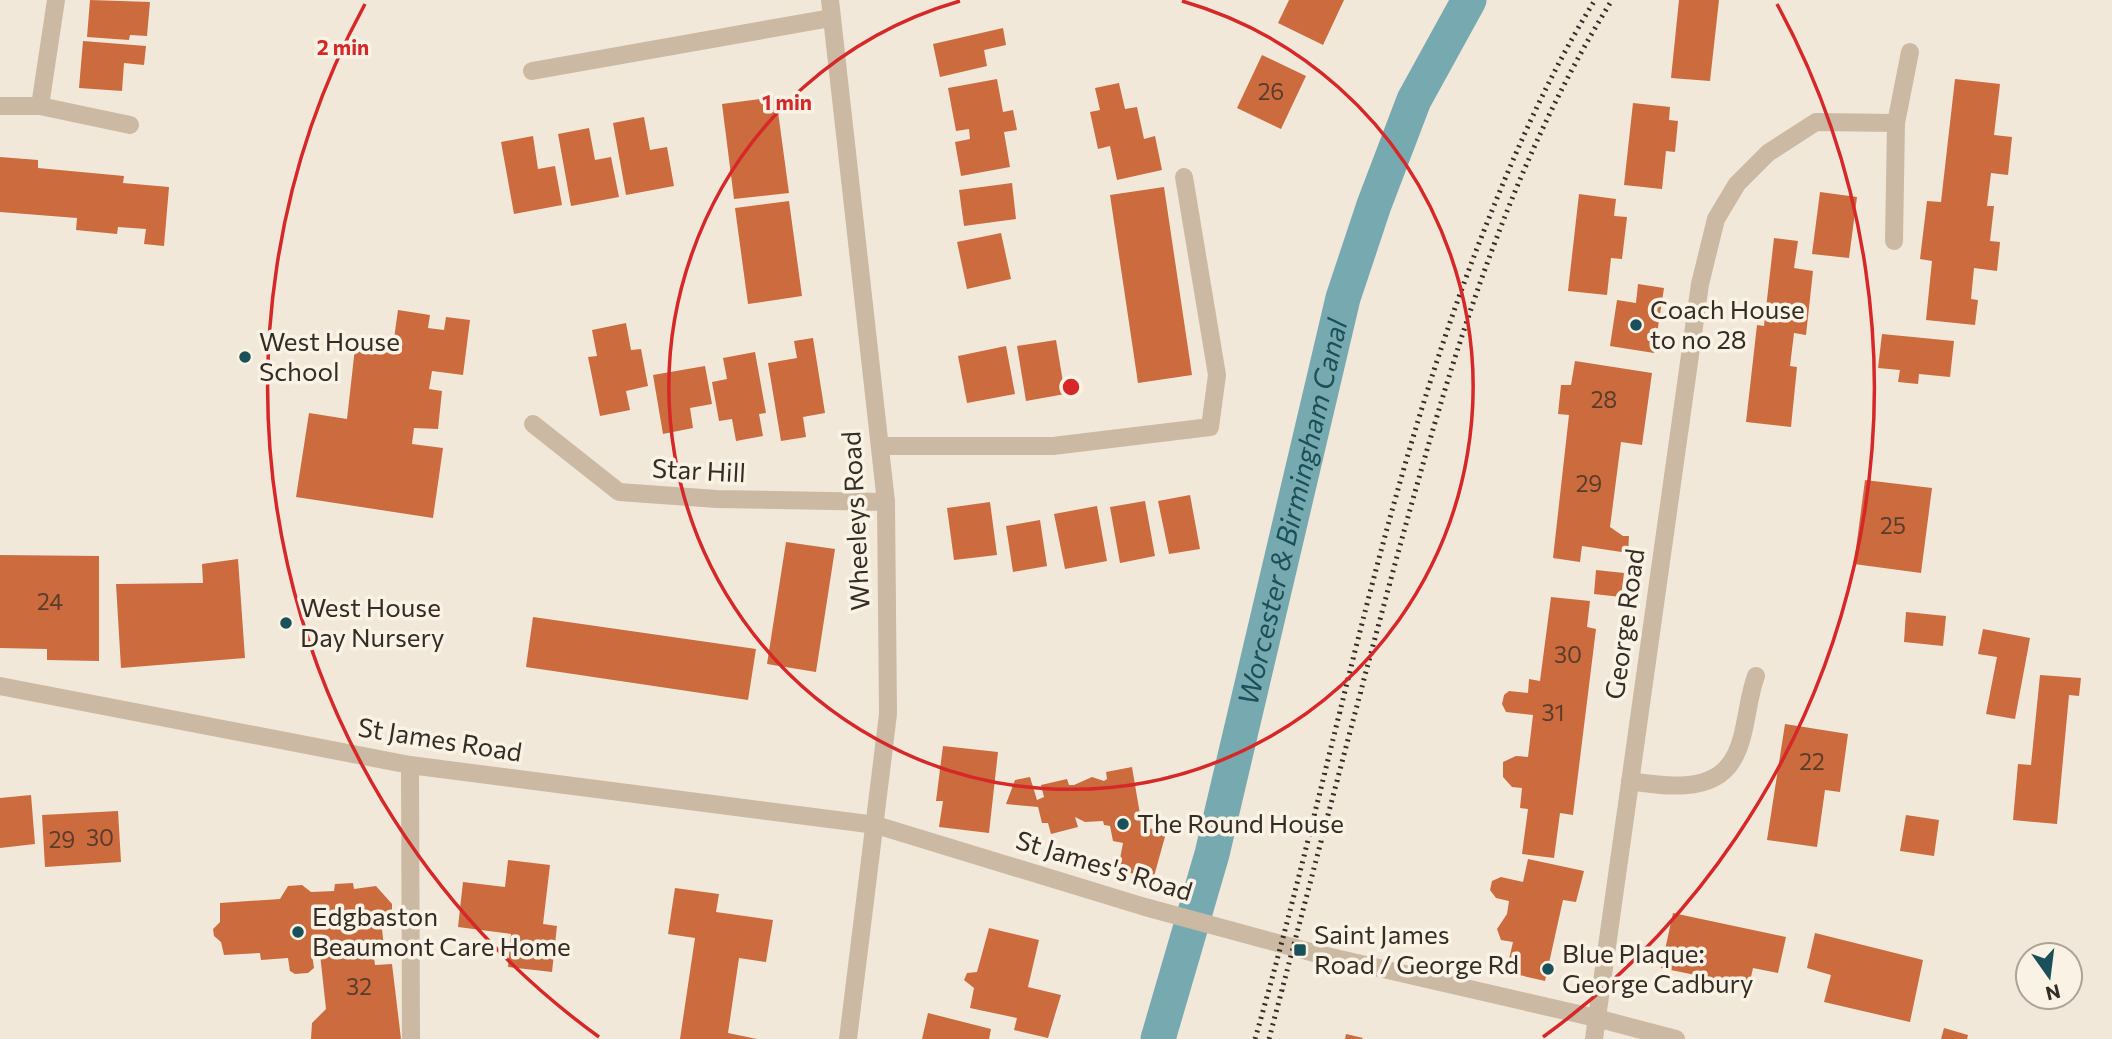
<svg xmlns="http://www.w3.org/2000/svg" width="2112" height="1039" font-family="Commissioner,sans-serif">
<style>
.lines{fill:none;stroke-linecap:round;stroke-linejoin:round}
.canal{stroke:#77aab0;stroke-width:35}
.building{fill:#cb6b3e}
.minor{stroke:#cbb9a4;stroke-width:18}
.rail{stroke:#362c26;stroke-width:5;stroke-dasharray:2 5;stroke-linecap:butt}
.ring{fill:none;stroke:#d62828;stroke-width:3.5}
.poi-dot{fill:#1a5059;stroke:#faf2e5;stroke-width:2.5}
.labels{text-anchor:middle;stroke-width:7;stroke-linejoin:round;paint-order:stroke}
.number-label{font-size:23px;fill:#5b3c2c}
.poi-label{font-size:26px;fill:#362c26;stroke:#faf2e5;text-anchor:start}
.street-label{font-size:26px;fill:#362c26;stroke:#faf2e5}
.water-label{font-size:28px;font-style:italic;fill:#1a5059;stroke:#faf2e5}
.centre{fill:#d62828;stroke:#faf2e5;stroke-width:3.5}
.ring-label{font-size:21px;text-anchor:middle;font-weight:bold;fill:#d62828;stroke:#faf2e5;stroke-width:7;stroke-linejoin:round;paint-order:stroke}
</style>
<rect width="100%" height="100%" fill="#f2e8d9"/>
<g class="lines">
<!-- canal -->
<path class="canal" id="s1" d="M1158,1039L1212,854L1343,298L1374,205L1414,100L1469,0"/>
</g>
<!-- building -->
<g class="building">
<polygon points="90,0 150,2 147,36 130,35 129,40 87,37"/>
<polygon points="1289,0 1344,0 1323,45 1278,23"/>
<polygon points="1679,0 1719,0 1710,81 1671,78"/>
<polygon points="1003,28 1006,45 984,50 987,66 940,77 933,44"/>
<polygon points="83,41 146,46 144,65 124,63 122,91 79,88"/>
<polygon points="1262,55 1306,76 1281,129 1237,108"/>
<polygon points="997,79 1003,112 1013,110 1017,130 1004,132 1010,167 961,176 955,142 970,139 969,129 956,131 948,88"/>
<polygon points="1955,79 2000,84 1994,135 2012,137 2008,175 1991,173 1987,206 1994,206 1990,241 2000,242 1997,271 1974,268 1971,299 1978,300 1975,325 1926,320 1932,261 1920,259 1927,201 1941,202"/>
<polygon points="1119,83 1125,109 1137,107 1144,139 1155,136 1162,170 1117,180 1110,146 1098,149 1090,112 1100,110 1095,88"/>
<polygon points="776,97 789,193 734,199 722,104"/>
<polygon points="1633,103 1670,107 1669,120 1678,121 1675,152 1666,151 1662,189 1624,185"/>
<polygon points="644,117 650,150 667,147 674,186 626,195 613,123"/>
<polygon points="589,128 595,160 611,157 619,197 571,206 558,134"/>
<polygon points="533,136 538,169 555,166 562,205 514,214 501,142"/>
<polygon points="0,157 38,160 38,168 124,176 123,183 169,187 164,246 144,244 146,229 118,227 117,234 76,230 77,218 0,212"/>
<polygon points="1012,183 1016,219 964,226 959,190"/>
<polygon points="1164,187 1192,375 1138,383 1110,195"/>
<polygon points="1820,192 1857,197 1849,258 1812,254"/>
<polygon points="1579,194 1616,199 1614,216 1627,217 1622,259 1611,258 1607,295 1568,291"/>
<polygon points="789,201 802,296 748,304 735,208"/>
<polygon points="1001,233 1011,279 967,289 957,242"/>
<polygon points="1774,238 1798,241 1794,268 1813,271 1806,335 1794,333 1790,366 1797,367 1791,427 1746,422 1757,325 1764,326"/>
<polygon points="1638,284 1664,288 1654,353 1610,346 1617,300 1636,303"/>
<polygon points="398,310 430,315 428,328 444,330 446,317 470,320 463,375 432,371 429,389 442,391 438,429 414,428 412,444 443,448 433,518 296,497 309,413 347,419 355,348 392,353"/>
<polygon points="626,323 631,350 641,349 648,386 626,391 630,410 600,416 588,357 597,356 592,330"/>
<polygon points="1882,334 1954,341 1950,377 1919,374 1918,384 1898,382 1900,370 1878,368"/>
<polygon points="813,338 825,413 803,417 806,437 781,441 768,363 797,358 794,341"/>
<polygon points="1056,340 1065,394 1026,401 1017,346"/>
<polygon points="1006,346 1015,394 967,403 958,356"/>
<polygon points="755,352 766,413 759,414 763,436 736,441 732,419 719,421 712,382 727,379 723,358"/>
<polygon points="1575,361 1652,373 1642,445 1621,442 1610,527 1623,536 1629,536 1628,553 1582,546 1580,562 1553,558 1569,415 1558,414 1561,385 1571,385"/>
<polygon points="705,366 712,404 690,408 693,428 663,434 653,375"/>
<polygon points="1865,480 1932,488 1921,573 1854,564"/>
<polygon points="1190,495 1200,549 1169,554 1158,501"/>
<polygon points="1145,501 1155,556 1120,563 1110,507"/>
<polygon points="990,502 997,555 954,560 947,508"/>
<polygon points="1097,506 1107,561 1065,569 1054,514"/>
<polygon points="1040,520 1047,566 1013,572 1006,526"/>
<polygon points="786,542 835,549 816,672 767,664"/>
<polygon points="0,555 99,556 99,661 47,660 47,649 0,648"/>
<polygon points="238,559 245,658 121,668 116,584 203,583 202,564"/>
<polygon points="1596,570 1624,573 1621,597 1594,594"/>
<polygon points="1551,597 1590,601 1587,627 1596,629 1573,815 1560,813 1554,858 1522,854 1528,809 1520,808 1522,788 1512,787 1503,777 1503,762 1516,756 1528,757 1533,715 1506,712 1502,704 1504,695 1509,691 1528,693 1529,679 1540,681"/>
<polygon points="1906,612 1946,616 1943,646 1904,642"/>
<polygon points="533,617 756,649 748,700 526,667"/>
<polygon points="1983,629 2030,638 2015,719 1986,714 1997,657 1978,654"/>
<polygon points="2040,675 2081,678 2079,696 2069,695 2057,824 2013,820 2018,764 2031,765"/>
<polygon points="1785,724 1848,734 1840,792 1825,790 1817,847 1767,840"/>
<polygon points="943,746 998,752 989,833 939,827 943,801 936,801"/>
<polygon points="1132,767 1142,826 1166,833 1153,880 1118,869 1123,843 1113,841 1110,826 1104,825 1103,821 1085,822 1075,817 1078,827 1051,834 1048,823 1042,823 1038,807 1006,804 1015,780 1030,777 1037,800 1044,797 1041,785 1067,779 1069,785 1074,785 1092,777 1104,781 1107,779 1106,772"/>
<polygon points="31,795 35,844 0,848 0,798"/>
<polygon points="118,811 121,862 45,867 42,815"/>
<polygon points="1906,815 1939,820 1934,856 1900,851"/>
<polygon points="1528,859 1584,871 1576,902 1563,900 1545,981 1506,972 1513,942 1501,940 1497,929 1507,914 1509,901 1496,898 1490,890 1492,881 1501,877 1523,882"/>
<polygon points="508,860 550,865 543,924 557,926 552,972 508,967 511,934 458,927 463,882 505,887"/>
<polygon points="353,883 354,889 376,886 392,904 392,913 381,919 384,948 373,950 375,965 392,964 401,1039 311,1039 312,1023 326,1009 320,954 312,954 314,968 308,973 295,974 290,971 288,958 261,960 260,953 224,955 221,942 214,936 213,929 220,922 220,903 280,899 288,886 302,885 311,892 334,891 335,884"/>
<polygon points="675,888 719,894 716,912 773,920 766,962 739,958 728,1033 757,1039 680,1039 695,938 668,934"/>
<polygon points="1673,913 1786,937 1778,973 1753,968 1749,986 1661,968"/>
<polygon points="989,928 1039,940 1028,987 1061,995 1048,1038 1014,1030 1017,1018 970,1008 974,988 964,980 967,973 977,972"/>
<polygon points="1815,933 1923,960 1910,1022 1824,1002 1831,975 1807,968"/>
<polygon points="928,1013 991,1029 989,1039 922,1039"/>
<polygon points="1944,1028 1968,1035 1967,1039 1941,1039"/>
<polygon points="1346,1034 1363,1038 1362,1039 1345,1039"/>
</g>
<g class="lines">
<!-- minor -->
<g class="minor">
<polyline points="830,0 886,502 888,714 848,1039"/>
<polyline points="532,71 831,18"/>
<polyline points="0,106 40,106 130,125"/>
<polyline points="40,106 56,0"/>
<polyline points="1896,123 1910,52"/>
<polyline points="533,424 619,492 717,499 886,502"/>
<polyline points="881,446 1053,446 1210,427 1217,375 1184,177"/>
<polyline points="0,686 410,765 876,825 1145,907 1318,954 1596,1018 1676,1039"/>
<polyline points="410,765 411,1039"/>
<path d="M1630,781C1661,786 1712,794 1732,761C1747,738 1746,702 1756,676"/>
<polyline points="1594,1039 1700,284 1716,219 1737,184 1768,153 1816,122 1896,123 1894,241"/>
</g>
<!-- rail -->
<g class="rail">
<path d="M1255,1039C1334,766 1382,483 1489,218C1519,143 1552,69 1595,0"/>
<path d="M1269,1039C1310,884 1350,730 1392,575C1446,378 1503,175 1612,0"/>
</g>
</g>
<!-- distance rings -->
<g class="ring">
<path d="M1182 1A402 402 0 1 1 960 1"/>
<path d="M599 1037A803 803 0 0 1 365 4M1777 4A803 803 0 0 1 1543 1037"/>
</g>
<!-- markers -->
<g class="poi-dot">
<circle cx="1636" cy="325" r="7"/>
<circle cx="245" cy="357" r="7"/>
<circle cx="286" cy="623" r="7"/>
<circle cx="1123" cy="824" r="7"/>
<circle cx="298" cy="932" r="7"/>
<rect x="1293" y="943" width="14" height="14" rx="3.5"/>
<circle cx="1548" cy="969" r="7"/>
</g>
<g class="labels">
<!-- number labels -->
<g class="number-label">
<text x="1271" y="100">26</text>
<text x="1604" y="408">28</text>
<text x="1589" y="492">29</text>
<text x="1893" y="534">25</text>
<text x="50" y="610">24</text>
<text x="1568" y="663">30</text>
<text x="1553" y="721">31</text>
<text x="1812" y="770">22</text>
<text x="100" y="846">30</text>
<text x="62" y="848">29</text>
<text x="359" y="995">32</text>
</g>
<!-- poi labels -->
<g class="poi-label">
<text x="1650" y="319">Coach House<tspan x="1650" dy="30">to no 28</tspan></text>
<text x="259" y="351">West House<tspan x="259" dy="30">School</tspan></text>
<text x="300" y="617">West House<tspan x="300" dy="30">Day Nursery</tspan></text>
<text x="1137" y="833">The Round House</text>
<text x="312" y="926">Edgbaston<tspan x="312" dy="30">Beaumont Care Home</tspan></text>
<text x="1314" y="944">Saint James<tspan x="1314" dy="30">Road / George Rd</tspan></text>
<text x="1562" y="963">Blue Plaque:<tspan x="1562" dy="30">George Cadbury</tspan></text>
</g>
<!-- street labels -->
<g class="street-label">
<text transform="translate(699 471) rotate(3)" y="9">Star Hill</text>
<text transform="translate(856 521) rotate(-93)" y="9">Wheeleys Road</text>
<text transform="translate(1625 624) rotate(-82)" y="9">George Road</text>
<text transform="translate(440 740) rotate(9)" y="9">St James Road</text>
<text transform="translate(1104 866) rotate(17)" y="9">St James's Road</text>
</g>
<!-- water labels -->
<g class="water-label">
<text dy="10" stroke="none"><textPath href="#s1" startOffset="544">Worcester &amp; Birmingham Canal</textPath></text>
</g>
</g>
<circle cx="1071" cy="387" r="10" class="centre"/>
<g class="ring-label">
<text x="343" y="55">2 min</text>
<text x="787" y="110">1 min</text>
</g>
<!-- north arrow -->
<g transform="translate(2049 976) rotate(166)"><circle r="33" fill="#faf2e5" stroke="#aca399" stroke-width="2"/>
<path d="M0-5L12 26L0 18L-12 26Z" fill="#1a5059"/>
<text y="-10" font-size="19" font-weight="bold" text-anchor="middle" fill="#362c26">N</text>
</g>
</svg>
